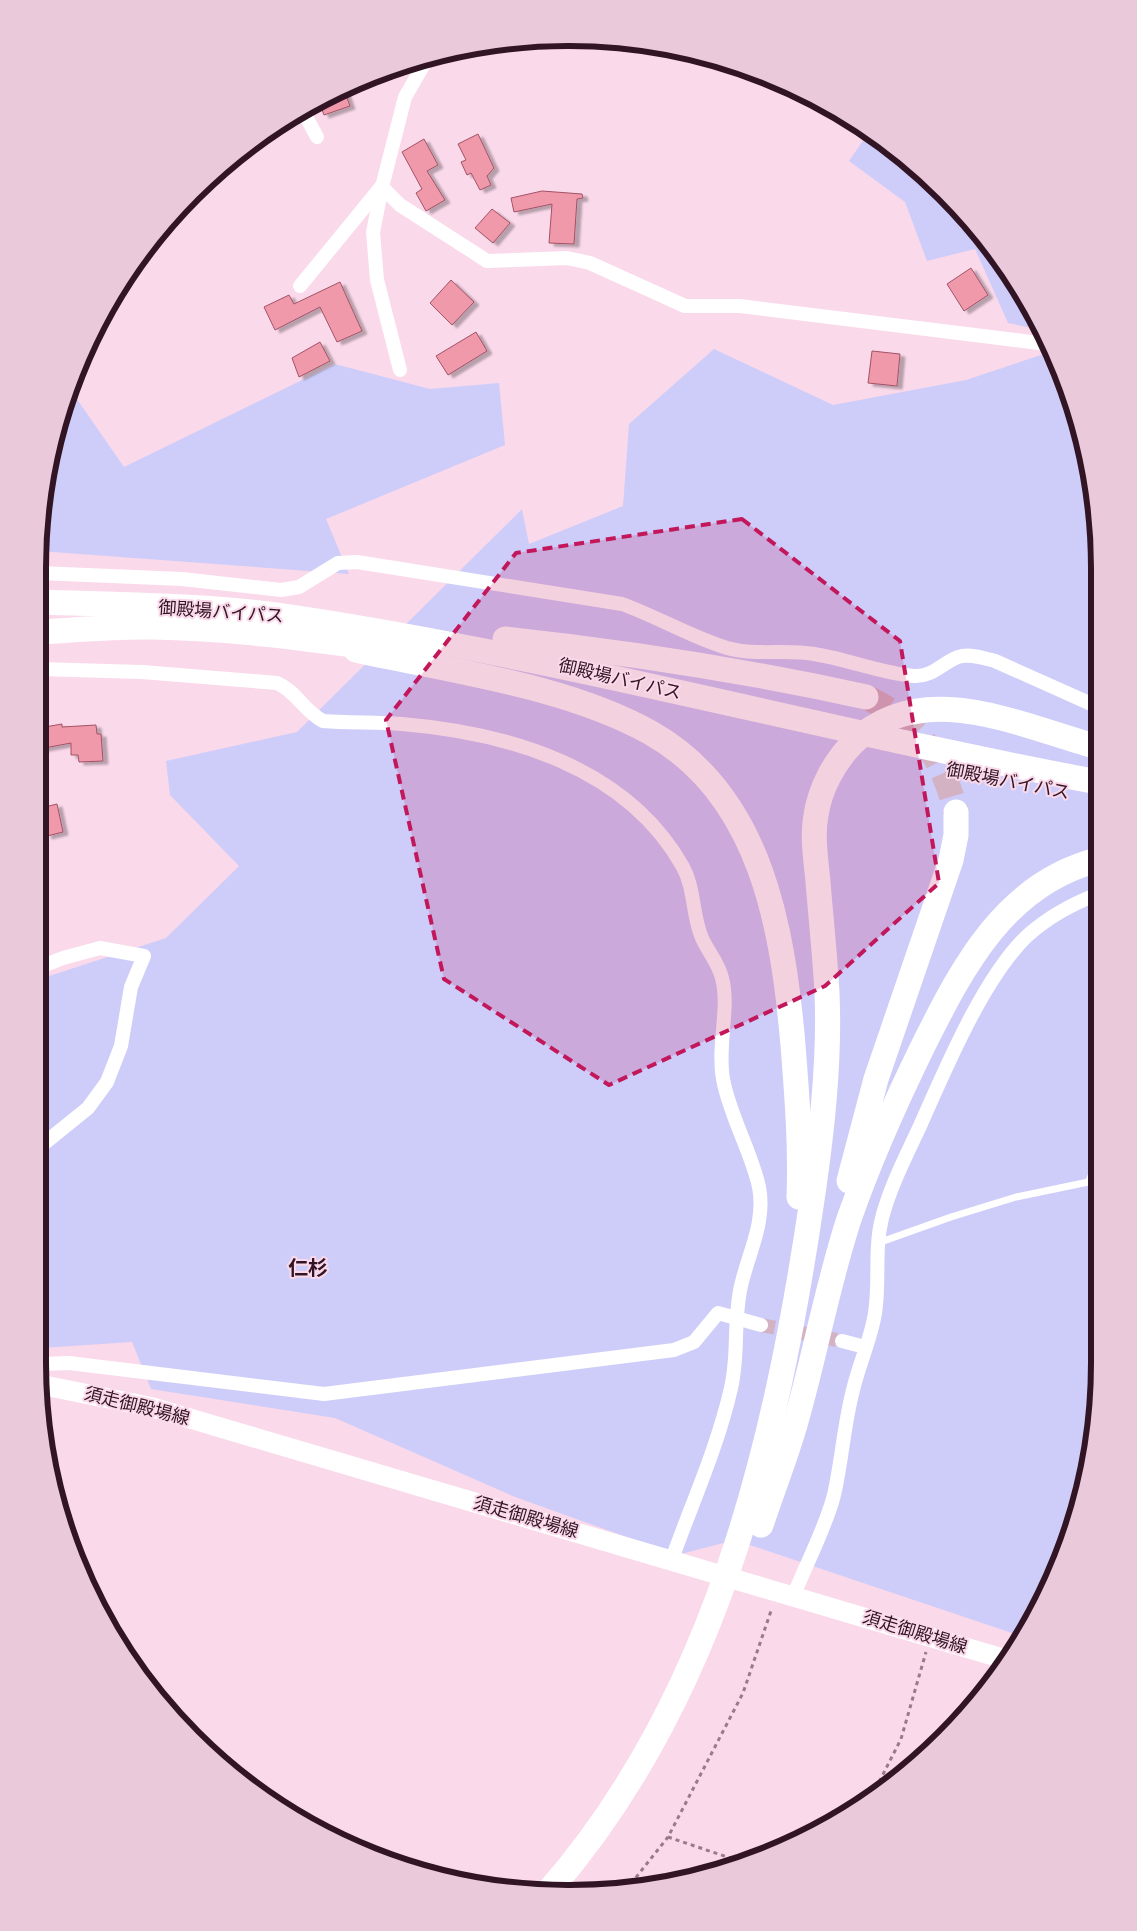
<svg xmlns="http://www.w3.org/2000/svg" width="1137" height="1931" font-family="'Fira Sans Condensed','Noto Sans JP',sans-serif">
<style>
.green{fill:#cecdfa}
.building{fill:#f099ab;stroke:#a25265;filter:url(#shadow)}
.lines{fill:none;stroke-linecap:round;stroke-linejoin:round}
.street-tunnel{stroke:#d2b2c3;stroke-width:14;stroke-dasharray:14 7;stroke-linecap:butt}
.highway-tunnel{stroke:#d2b2c3;stroke-width:25;stroke-dasharray:25 12;stroke-linecap:butt}
.path{stroke:#997a8b;stroke-width:3;stroke-dasharray:4 4;stroke-linecap:butt}
.lane{stroke:#fff;stroke-width:7}
.street{stroke:#fff;stroke-width:14}
.secondary{stroke:#fff;stroke-width:20}
.highway{stroke:#fff;stroke-width:25}
.marked{fill:#c2185b;fill-opacity:0.2;stroke:#c2185b;stroke-width:4;stroke-dasharray:10 6;stroke-linejoin:round}
.labels{text-anchor:middle;stroke-width:4;stroke-linejoin:round;paint-order:stroke}
.street-label{font-size:18px;fill:#321525;stroke:#fad9ea}
.quarter-label{font-size:20px;font-weight:bold;fill:#321525;stroke:#fad9ea}
.rim{fill:none;stroke:#321525;stroke-width:6}
</style>
<defs>
<filter id="shadow"><feDropShadow dx="5" dy="3" stdDeviation="1" flood-color="#0004"/></filter>
</defs>
<rect width="100%" height="100%" fill="#fad9ea"/>
<!-- green -->
<g class="green">
<polygon points="869,132 968,218 1028,303 1041,330 1008,323 975,249 927,261 905,202 849,161"/>
<polygon points="714,349 833,405 966,380 1050,352 1071,398 1098,533 1098,1398 1071,1533 1021,1636 735,1540 677,1555 515,1497 335,1418 151,1389 132,1342 42,1348 40,979 166,938 239,866 170,795 166,761 297,732 522,509 529,544 623,506 629,424"/>
<polygon points="335,364 430,389 499,383 505,445 326,519 349,574 39,551 43,511 66,398 70,389 124,467"/>
</g>
<!-- building -->
<g class="building">
<polygon points="344,89 350,106 324,115 319,102"/>
<polygon points="478,134 494,168 487,176 491,185 480,190 471,173 467,175 461,162 466,160 458,144"/>
<polygon points="424,139 438,165 427,171 445,200 426,211 416,193 422,189 402,152"/>
<polygon points="542,191 582,194 583,198 577,199 574,244 549,243 552,204 514,212 511,198"/>
<polygon points="492,209 510,223 493,243 475,228"/>
<polygon points="971,268 988,295 964,311 947,284"/>
<polygon points="451,280 474,302 452,325 430,303"/>
<polygon points="340,282 362,331 337,342 320,307 275,330 264,307 289,295 294,304"/>
<polygon points="476,332 487,351 448,375 436,356"/>
<polygon points="320,342 330,361 299,377 292,358"/>
<polygon points="872,351 900,354 897,386 868,383"/>
<polygon points="62,724 62,727 96,725 97,734 101,734 103,761 79,762 78,755 71,755 71,743 39,749 39,728"/>
<polygon points="57,804 63,832 47,836 41,808"/>
</g>
<g class="lines">
<!-- street-tunnel -->
<polyline class="street-tunnel" points="761,1325 842,1341"/>
<!-- highway-tunnel -->
<path class="highway-tunnel" d="M866,697C919,722 942,757 956,812"/>
<!-- path -->
<g class="path">
<polyline points="42,1429 48,1404"/>
<polyline points="872,1796 901,1739 926,1652"/>
<polyline points="668,1837 745,1863"/>
<polyline points="626,1890 668,1837 743,1693 772,1608"/>
</g>
<!-- lane -->
<g class="lane">
<polyline points="1089,1181 1098,1158"/>
<polyline points="878,1243 951,1217 1016,1197 1098,1180"/>
</g>
<!-- street -->
<g class="street">
<polyline points="427,59 405,97 382,187 400,205 487,261 567,258 590,263 685,306 740,306 1047,344"/>
<polyline points="303,111 317,137"/>
<polyline points="382,187 373,232 377,280 400,370"/>
<polyline points="300,286 381,187"/>
<path d="M39,573L182,579L281,590L299,587L338,563L357,562L622,604C658,617 691,637 727,648C756,656 785,649 814,654C847,659 880,673 914,676C933,677 942,663 958,657C969,653 984,658 995,661L1098,707"/>
<path d="M39,669L142,672L277,683C296,691 304,711 323,721C349,723 376,722 402,724C509,733 627,767 683,867C695,889 692,915 702,938C708,952 718,962 722,978C730,1008 717,1045 723,1079C730,1117 751,1150 759,1187C766,1222 748,1254 741,1286C733,1320 739,1355 731,1388C718,1446 692,1503 672,1559"/>
<polyline points="40,967 63,958 100,948 144,956 131,987 121,1046 107,1082 88,1108 41,1146"/>
<polyline points="842,1341 865,1347"/>
<polyline points="42,1364 69,1363 324,1394 674,1350 694,1342 718,1313 761,1325"/>
<path d="M794,1595C806,1564 826,1527 834,1495C842,1460 844,1424 853,1390C859,1364 871,1339 875,1313C880,1281 874,1250 882,1218C890,1187 906,1156 920,1126C945,1070 983,978 1027,936C1048,917 1072,904 1098,894"/>
</g>
<!-- secondary -->
<polyline class="secondary" points="42,1385 151,1407 1008,1660"/>
<!-- highway -->
<g class="highway">
<path d="M39,602C125,605 213,605 298,618C568,659 830,732 1098,782"/>
<path d="M39,632C77,630 115,626 153,627C227,628 301,638 375,648"/>
<path d="M505,639C626,652 748,671 866,697"/>
<path d="M356,650C451,671 567,686 651,733C762,796 783,930 793,1045C797,1096 801,1146 799,1197"/>
<polyline points="849,1181 876,1079 951,860 956,835 956,812"/>
<path d="M761,1525C773,1488 788,1452 798,1414C816,1350 828,1283 849,1219C870,1159 896,1101 924,1044C963,966 1006,883 1098,860"/>
<path d="M548,1892C716,1700 776,1445 812,1200C822,1132 830,1061 827,993C825,955 821,919 818,882C816,860 812,837 816,815C820,789 834,762 853,743C922,676 1020,726 1098,747"/>
</g>
</g>
<!-- marked area -->
<path class="marked" d="M742,519L900,641L939,883L825,986L609,1085L444,979L386,720L516,553Z"/>
<g class="labels">
<!-- street labels -->
<g class="street-label">
<text transform="translate(221 612) rotate(4)" y="6">御殿場バイパス</text>
<text transform="translate(620 679) rotate(13)" y="6">御殿場バイパス</text>
<text transform="translate(1008 781) rotate(11)" y="6">御殿場バイパス</text>
<text transform="translate(137 1406) rotate(14)" y="6">須走御殿場線</text>
<text transform="translate(526 1517) rotate(16)" y="6">須走御殿場線</text>
<text transform="translate(915 1632) rotate(17)" y="6">須走御殿場線</text>
</g>
<!-- quarter labels -->
<g class="quarter-label">
<text x="308" y="1275">仁杉</text>
</g>
</g>
<!-- crop -->
<path d="M0 0H1137V1931H0ZM568 46H569A522 522 0 0 1 1091 568V1363A522 522 0 0 1 569 1885H568A522 522 0 0 1 46 1363V568A522 522 0 0 1 568 46Z" fill="#eac9da" fill-rule="evenodd"/>
<path class="rim" d="M568 46H569A522 522 0 0 1 1091 568V1363A522 522 0 0 1 569 1885H568A522 522 0 0 1 46 1363V568A522 522 0 0 1 568 46Z"/>
</svg>
